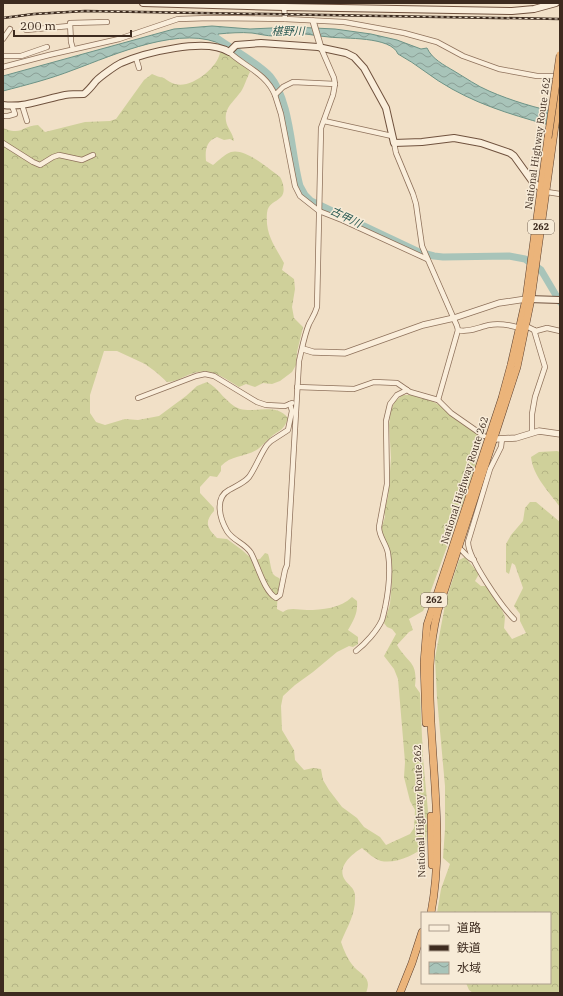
<svg xmlns="http://www.w3.org/2000/svg" width="563" height="996" font-family="'IBM Plex Serif','Noto Sans JP',serif">
<style>
.forest{fill:url(#forest-crowns)}
.water{fill:url(#water-waves);stroke:#6e9386}
.lines{fill:none;stroke-linecap:round;stroke-linejoin:round}
.river{stroke:#a8c4b9;stroke-width:7}
.minor-casing{stroke:#8e715b;stroke-width:6}
.tertiary-casing{stroke:#8e715b;stroke-width:7}
.secondary-casing{stroke:#70523e;stroke-width:8}
.trunk-casing{stroke:#5b3f2f;stroke-width:8}
.minor{stroke:#faeedb;stroke-width:4.5}
.tertiary{stroke:#faeedb;stroke-width:5.5}
.secondary{stroke:#faeedb;stroke-width:6}
.trunk{stroke:#ebb47a;stroke-width:7}
.rail-casing{stroke:#3d2b1f;stroke-width:2.5}
.rail{stroke:#f7ebd7;stroke-width:1;stroke-dasharray:3;stroke-linecap:butt}
.trunk-bridge-casing{stroke:#5b3f2f;stroke-width:8;stroke-linecap:butt}
.trunk-bridge{stroke:#ebb47a;stroke-width:7}
.labels{text-anchor:middle;stroke-width:3;stroke-linejoin:round;paint-order:stroke}
.shield{fill:#f7ebd7;stroke:#756556;stroke-width:1}
.shield-label{font-size:9px;font-weight:bold;fill:#3d2b1f}
.street-label{font-size:10px;fill:#3d2b1f;stroke:#f7ebd7}
.water-label{font-size:11px;font-style:italic;fill:#2e5d56;stroke:#f7ebd7}
</style>
<defs>
<pattern id="forest-crowns" width="20" height="18" patternUnits="userSpaceOnUse"><rect width="20" height="18" fill="#cfd09a"/><path d="M2 6a3 3 0 1 1 6 0M12 15a3 3 0 1 1 6 0" fill="none" stroke="#b3b384"/></pattern>
<pattern id="water-waves" width="16" height="10" patternUnits="userSpaceOnUse"><rect width="16" height="10" fill="#a8c4b9"/><path d="M0 5q4-4 8 0t8 0" fill="none" stroke="#8a9f96"/></pattern>
</defs>
<rect width="100%" height="100%" fill="#f1e0c7"/>
<!-- forest -->
<g class="forest">
<path d="M224,52L246,67L250,72C246,79 244,89 239,94C232,103 224,109 226,121C227,128 233,133 234,141L230,139L224,140L217,137C206,141 205,150 206,161L213,165C218,161 225,154 231,152C245,148 268,168 280,177C283,182 286,192 281,197C275,203 268,203 267,213C265,235 275,246 284,263L282,270L294,279L295,289L292,307L294,318L303,327L297,352L296,365L292,372L280,381L272,384L263,383L255,387L246,384L239,387C221,376 209,366 188,375C181,378 175,382 167,382L156,372L145,364L117,351H104L90,395V413L96,422L105,425L125,419L138,420L159,416L186,396L197,386L207,382C219,388 226,404 240,409C256,413 276,403 288,418C284,430 281,429 272,436C267,440 263,445 258,449C246,457 231,455 221,466V471L217,477L210,476L200,487V493L214,508V511C204,522 207,528 217,538L227,539L242,550L253,560L260,559L265,553L268,554C270,559 271,573 274,575C276,577 278,577 280,579C279,589 277,599 277,609L283,612C290,607 298,610 307,610C322,610 341,608 352,597L357,601C358,613 354,620 348,630L358,637V644L353,647L349,646L337,652L313,672L295,685L283,696L281,706L282,730L294,750L295,760L304,770L313,768L321,769L323,780L329,790L342,807L357,818L364,827L380,837L386,845L410,834L414,828L415,810L410,801L404,777L405,762L398,679L394,669L384,656L396,634L392,629L387,627L384,623L390,604L392,581V570L390,559L381,535V529L385,517L384,511L388,497L391,458L389,425L391,410L395,401L403,395H413L432,401L439,405L458,421L480,436L481,442L476,453V462L465,497L425,607L423,611L409,619L413,630L409,632L397,645C408,664 418,661 415,686L420,693L423,758L428,811L426,845C416,855 396,864 381,861C374,859 368,853 362,848C352,854 336,867 345,880C348,885 354,887 355,895C356,914 348,925 341,942C344,951 348,960 354,967C363,976 372,978 366,993H3V128C23,136 21,126 38,125L45,132L85,122L110,121L116,119L144,80L152,74C156,76 160,77 164,78C167,80 171,83 175,84C191,89 217,68 220,53Z"/>
<path d="M557,451L560,452V507C549,492 533,476 531,457L539,452Z"/>
<polygon points="530,502 536,502 560,522 560,993 473,993 469,990 466,983 550,983 550,913 437,913 441,889 450,864 443,858 445,829 445,786 437,698 435,658 446,600 459,560 465,557 479,574 475,581 481,586 488,586 500,605 505,617 504,628 512,639 526,633 520,621 520,614 514,606 523,588 515,565 512,563 509,574 506,572 506,544 511,535 523,521 525,508"/>
</g>
<!-- water -->
<path class="water" d="M212,26L250,29L293,27L335,29L371,34L397,40L421,49L427,48C432,59 444,65 454,71C466,78 477,86 489,91C512,101 536,108 560,113V128C523,118 486,108 452,89C433,79 417,64 398,54C391,36 344,39 329,37C316,36 304,33 292,33C286,33 280,35 274,36C267,36 259,34 252,33C241,32 229,33 218,34V37L224,42L225,46C183,23 114,55 73,70C50,79 26,85 3,91V76L174,29Z"/>
<g class="lines">
<!-- river -->
<path class="river" d="M217,38C232,49 258,63 270,76C291,101 291,154 300,186L305,195L311,201L419,252L434,256L443,257L509,256L525,259L541,270L560,302"/>
<!-- minor casing -->
<g class="minor-casing">
<g id="minor">
<polyline points="284,7 285,19 344,22 404,33 437,42 463,56 499,69 537,76 558,76"/>
<polyline points="25,28 26,30 69,26"/>
<polyline points="3,39 10,29"/>
<polyline points="73,49 71,42 70,23 107,22"/>
<path d="M229,52C245,67 266,73 275,95L283,87L293,82L335,84"/>
<polyline points="3,56 21,56 47,47"/>
<polyline points="136,58 139,68"/>
<polyline points="3,67 49,55 119,39 178,19 210,18 285,19"/>
<polyline points="275,95 281,114 295,186 300,196 319,211 342,220 427,259"/>
<polyline points="22,105 27,121"/>
<polyline points="5,116 8,116 15,114 12,106"/>
<polyline points="324,121 392,136"/>
<polyline points="3,143 33,162 40,165 53,157 59,155 82,160 93,155"/>
<polyline points="394,143 396,153 413,194 416,204 422,246 457,326 458,330 438,400"/>
<polyline points="547,192 560,194"/>
<polyline points="526,326 536,331 547,328 560,331"/>
<path d="M458,330C468,333 479,327 489,325C499,323 510,325 520,328"/>
<polyline points="297,387 354,389 374,382 397,383 410,392 438,400 451,413 484,436"/>
<polyline points="138,398 196,376 205,374 214,376 257,402 266,405 285,406 292,403"/>
<path d="M290,404L292,411L288,430L271,441L267,445C260,455 256,467 249,477C244,483 236,486 229,490C214,498 220,519 227,531C233,541 245,543 251,553C258,566 264,591 276,598L280,595L285,570L287,565L299,361C302,349 304,336 309,324C312,318 315,314 317,307L321,128L333,95L335,84L334,78L321,48"/>
<polyline points="532,433 532,414 535,397 545,367 534,330"/>
<path d="M502,439L501,447L490,469L468,542C468,559 502,607 514,619"/>
<path d="M457,547C464,550 467,559 474,560"/>
<path d="M356,651C365,644 377,631 382,620C383,617 384,612 385,608C389,589 391,572 388,553C386,543 379,537 379,527L387,484L386,421L390,404L397,395L407,390"/>
</g>
</g>
<!-- tertiary casing -->
<g class="tertiary-casing">
<g id="tertiary">
<polyline points="313,21 321,48"/>
<polyline points="303,349 313,352 345,353 423,325 454,318 499,303 526,299"/>
<polyline points="496,439 516,438 539,431 560,434"/>
</g>
</g>
<!-- secondary casing -->
<g class="secondary-casing">
<g id="secondary">
<polyline points="143,3 284,7 512,11 534,9 556,3"/>
<path d="M3,105C24,108 45,99 65,95C72,94 78,94 84,94C89,90 92,86 96,81C101,76 115,66 121,63C144,53 206,37 229,52L236,45L261,43L318,47L346,53L354,57L364,68L386,108L394,143L422,142L454,138L481,143L510,153L514,156L532,181L543,190"/>
<polyline points="528,299 560,300"/>
</g>
</g>
<!-- trunk casing -->
<g class="trunk-casing">
<g id="trunk">
<polyline points="426,723 424,663 427,625 502,398 511,365 526,299 548,138"/>
<polyline points="431,816 432,865"/>
<path d="M431,913C443,850 434,785 431,722C429,682 428,649 438,610L517,367L531,299L560,89"/>
<polyline points="400,993 412,963 422,932"/>
</g>
</g>
<!-- minor -->
<use href="#minor" class="minor"/>
<!-- tertiary -->
<use href="#tertiary" class="tertiary"/>
<!-- secondary -->
<use href="#secondary" class="secondary"/>
<!-- trunk -->
<use href="#trunk" class="trunk"/>
<!-- rail casing -->
<g class="rail-casing">
<polyline id="rail" points="3,18 34,14 85,11 560,19"/>
</g>
<!-- rail -->
<use href="#rail" class="rail"/>
<!-- trunk-bridge casing -->
<g class="trunk-bridge-casing">
<polyline id="trunk-bridge" points="548,138 560,55"/>
</g>
<!-- trunk-bridge -->
<use href="#trunk-bridge" class="trunk-bridge"/>
</g>
<g class="labels">
<!-- shield labels -->
<g class="shield">
<rect x="528" y="220" width="26" height="14" rx="3"/>
<rect x="421" y="593" width="26" height="14" rx="3"/>
</g>
<g class="shield-label">
<text x="541" y="230">262</text>
<text x="434" y="603">262</text>
</g>
<!-- street labels -->
<g class="street-label">
<text transform="translate(537 143) rotate(-82)" y="4">National Highway Route 262</text>
<text transform="translate(464 480) rotate(-72)" y="4">National Highway Route 262</text>
<text transform="translate(419 811) rotate(-92)" y="4">National Highway Route 262</text>
</g>
<!-- water labels -->
<g class="water-label">
<text x="288" y="35">椹野川</text>
<text transform="translate(346 217) rotate(26)" y="4">古甲川</text>
</g>
</g>
<!-- border -->
<rect width="563" height="996" fill="none" stroke="#3d2b1f" stroke-width="8"/>
<!-- legend -->
<rect x="421" y="912" width="130" height="72" fill="#f7ebd7" stroke="#ad9e8d"/>
<rect x="429" y="925" width="20" height="6" fill="#faeedb" stroke="#ad9e8d"/>
<text x="457" y="932" font-size="12" fill="#3d2b1f">道路</text>
<rect x="429" y="945" width="20" height="6" fill="#3d2b1f" stroke="#ad9e8d"/>
<text x="457" y="952" font-size="12" fill="#3d2b1f">鉄道</text>
<rect x="429" y="962" width="20" height="12" fill="url(#water-waves)" stroke="#ad9e8d"/>
<text x="457" y="972" font-size="12" fill="#3d2b1f">水域</text>
<!-- scale -->
<path d="M14 30v6h117v-6" fill="none" stroke="#3d2b1f" stroke-width="2"/>
<text x="20" y="30" font-size="12" fill="#3d2b1f" stroke="#f7ebd7" stroke-width="3" paint-order="stroke">200 m</text>
</svg>
